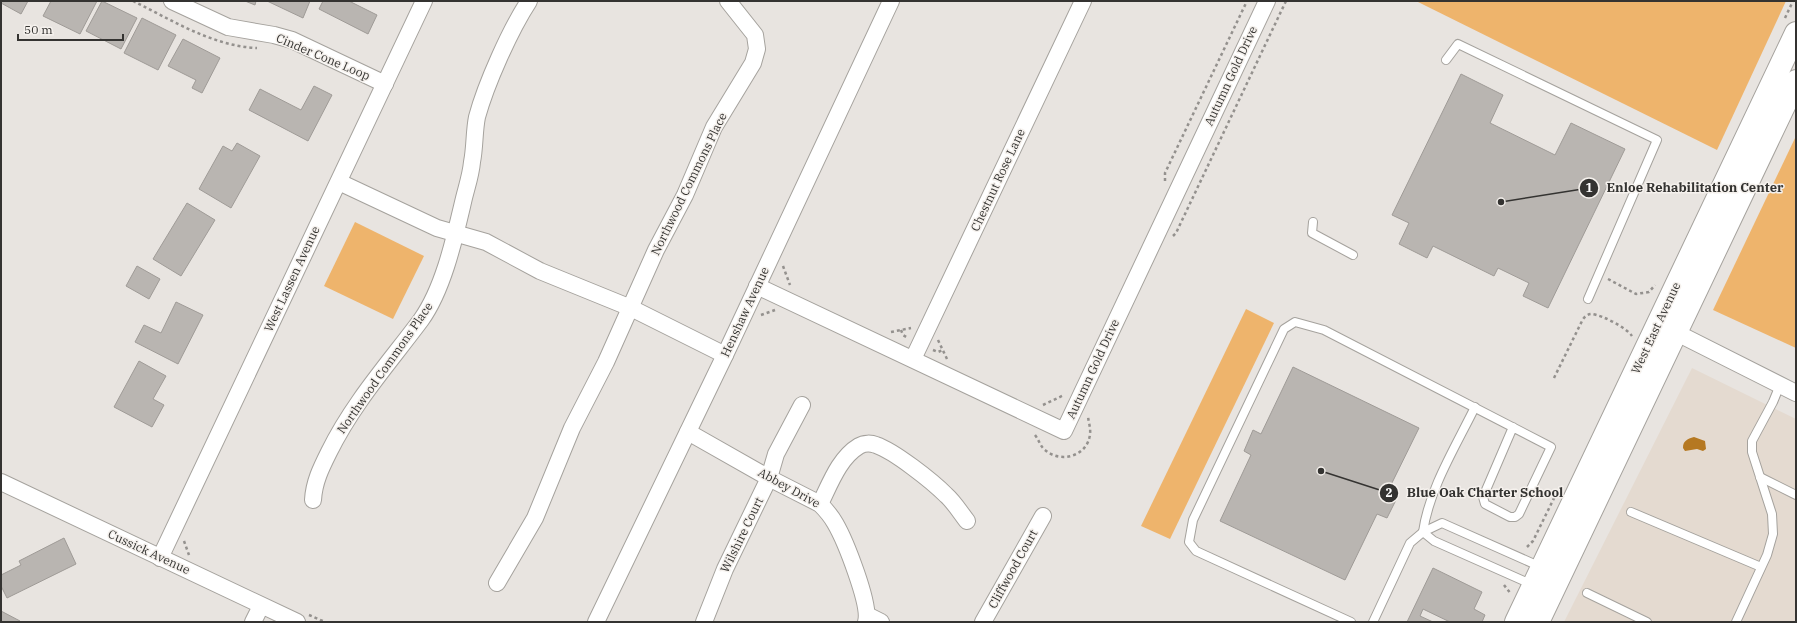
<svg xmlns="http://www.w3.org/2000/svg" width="1797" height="623" font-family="'IBM Plex Serif',serif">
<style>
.built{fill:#e4dad0}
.green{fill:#eeb46c}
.water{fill:#b57821}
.building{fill:#b9b5b1;stroke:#9f9b97}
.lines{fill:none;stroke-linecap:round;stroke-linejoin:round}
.lane-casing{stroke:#a5a29d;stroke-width:10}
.street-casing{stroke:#a5a29d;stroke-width:18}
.secondary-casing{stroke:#a5a29d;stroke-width:24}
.path{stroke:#94918e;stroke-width:2.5;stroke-dasharray:3 3;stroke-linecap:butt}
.lane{stroke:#fff;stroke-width:8}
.street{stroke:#fff;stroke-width:16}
.secondary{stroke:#fff;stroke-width:22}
.labels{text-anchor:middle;stroke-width:3;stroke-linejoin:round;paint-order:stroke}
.street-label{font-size:12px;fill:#343331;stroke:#f5f1ed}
.leader{fill:none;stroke:#343331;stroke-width:1.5}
.callout-dot{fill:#343331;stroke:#f5f1ed;stroke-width:1.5}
.mark-label{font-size:12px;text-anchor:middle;font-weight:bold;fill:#fff}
.callout-label{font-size:13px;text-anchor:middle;font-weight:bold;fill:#343331;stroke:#f5f1ed;stroke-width:3;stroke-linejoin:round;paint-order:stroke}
</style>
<rect width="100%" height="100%" fill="#e8e4e0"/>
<!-- built -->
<polygon class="built" points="1692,368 1796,419 1796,622 1564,622"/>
<!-- green -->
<g class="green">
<polygon points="1416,1 1786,1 1717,150"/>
<polygon points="1796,136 1796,348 1713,310"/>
<polygon points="355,222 424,256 393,319 324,286"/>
<polygon points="1246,309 1274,323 1170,539 1141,526"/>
</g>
<!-- water -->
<path class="water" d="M1694,437L1705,441L1706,449L1703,451L1697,449L1685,451L1683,448C1683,441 1687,439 1694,437Z"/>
<!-- building -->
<g class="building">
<polygon points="1,1 28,1 21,14 1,3"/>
<polygon points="51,1 97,1 80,34 43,16"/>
<polygon points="102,1 137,18 121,49 86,31"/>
<polygon points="245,1 256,1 255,5"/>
<polygon points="267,1 310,1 303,18"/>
<polygon points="323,1 349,1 377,15 368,34 319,9"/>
<polygon points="142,18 176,35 158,70 124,53"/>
<polygon points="183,39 220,58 202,93 192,88 196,80 168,66"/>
<polygon points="1461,74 1503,95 1490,123 1555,155 1571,123 1625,149 1548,308 1523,296 1529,283 1498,268 1494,276 1433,246 1427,258 1399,244 1409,223 1392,215"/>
<polygon points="314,86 332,95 308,141 249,110 260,89 301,110"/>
<polygon points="237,143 260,156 231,208 199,189 223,146 232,151"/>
<polygon points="187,203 215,220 181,276 153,259"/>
<polygon points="137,266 160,279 149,299 126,286"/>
<polygon points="176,302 203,315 178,364 135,342 144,325 161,333"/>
<polygon points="139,361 166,376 153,399 164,405 152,427 114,407"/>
<polygon points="1293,367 1419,428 1386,495 1396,500 1387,518 1377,514 1345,580 1220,521 1251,455 1244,451 1253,430 1261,434"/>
<polygon points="64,538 76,564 7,598 1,586 1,575 21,565 19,561"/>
<polygon points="1433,568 1482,592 1474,609 1485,615 1482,622 1450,622 1423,609 1420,616 1433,622 1407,622"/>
<polygon points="1,611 20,621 19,622 1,622"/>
</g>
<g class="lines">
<!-- lane casing -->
<g class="lane-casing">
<g id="lane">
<polyline points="1446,60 1458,44 1657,140 1588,299"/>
<polyline points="1313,222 1312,233 1353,255"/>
<polyline points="1760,477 1796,495"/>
<polyline points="1631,512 1761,567"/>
<polyline points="1423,532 1434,541 1533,585"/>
<path d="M1423,532C1429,489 1456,446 1475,407"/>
<polyline points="1587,593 1647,622"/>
<polyline points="1351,622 1196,551 1189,542 1193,520 1284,329 1295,322 1324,330 1551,447 1519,514 1515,517 1510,517 1485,504 1483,497 1513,427"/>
<polyline points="1373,622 1410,543 1423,532 1442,523 1541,567"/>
<polyline points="1736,622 1767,555 1773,534 1772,514 1752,452 1752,441 1773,402 1780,385"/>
</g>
</g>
<!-- street casing -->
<g class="street-casing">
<g id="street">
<polyline points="172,1 228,27 274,35 292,40 385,84"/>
<polyline points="339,182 437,228 486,242 540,271 631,308 725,355"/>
<polyline points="757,286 1064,431 1267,1"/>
<polyline points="1667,328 1796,393"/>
<polyline points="913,359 1083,1"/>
<path d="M688,432L769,478L820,504C826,510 831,516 835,523C845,540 871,605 866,622"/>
<polyline points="1,482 297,622"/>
<path d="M313,500C314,482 321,468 329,452C353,403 389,363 421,320C444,288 455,236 464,198C467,186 471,174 472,162C475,147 474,132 477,117C486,84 510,30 529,1"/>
<path d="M820,504C830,484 839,458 859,446C864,443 871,443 876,445C894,451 932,481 946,495C954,502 960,512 967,521"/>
<polyline points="160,558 424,1"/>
<polyline points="497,583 535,518 572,428 606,362 656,250 685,195 714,127 753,63 757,49 755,35 728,1"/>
<polyline points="867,615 881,622"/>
<polyline points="253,622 261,606"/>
<polyline points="596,622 725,355 891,1"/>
<polyline points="704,622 725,569 769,478 776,454 802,405"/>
<polyline points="983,622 1043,516"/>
</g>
</g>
<!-- secondary casing -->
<g class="secondary-casing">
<g id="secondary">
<polyline points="1516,622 1796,33"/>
<polyline points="1538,622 1796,81"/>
</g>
</g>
<!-- path -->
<g class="path">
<path d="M133,1C172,20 212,46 257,48"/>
<polyline points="1785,18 1793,1"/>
<polyline points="1165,181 1165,173 1247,1"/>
<polyline points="1173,236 1176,233 1286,1"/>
<polyline points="783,266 790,285"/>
<polyline points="1608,279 1636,294 1649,292 1655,285"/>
<polyline points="761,315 775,310"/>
<polyline points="901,330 903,335 908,338"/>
<polyline points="891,332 911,328"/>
<polyline points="938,340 947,359"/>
<polyline points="933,350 938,352 943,350"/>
<path d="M1554,378L1582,321C1584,317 1587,314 1592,314C1602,315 1627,328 1632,336"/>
<polyline points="1043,405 1064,395"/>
<path d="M1035,435C1039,440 1040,446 1045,450C1061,464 1088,456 1090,434C1091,428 1088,421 1088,415"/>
<polyline points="184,541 189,555"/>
<polyline points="1527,547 1533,541 1558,490"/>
<polyline points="1504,585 1511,594"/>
<polyline points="309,615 325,622"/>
</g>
<!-- lane -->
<use href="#lane" class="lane"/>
<!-- street -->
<use href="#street" class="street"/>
<!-- secondary -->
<use href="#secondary" class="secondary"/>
</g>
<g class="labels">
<!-- street labels -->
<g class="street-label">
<text transform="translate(323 57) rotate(23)" y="4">Cinder Cone Loop</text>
<text transform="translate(1231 76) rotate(-65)" y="4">Autumn Gold Drive</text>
<text transform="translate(998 180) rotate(-65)" y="4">Chestnut Rose Lane</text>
<text transform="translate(689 184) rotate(-64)" y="4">Northwood Commons Place</text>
<text transform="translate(292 279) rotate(-65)" y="4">West Lassen Avenue</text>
<text transform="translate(745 312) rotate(-65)" y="4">Henshaw Avenue</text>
<text transform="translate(1656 328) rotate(-65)" y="4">West East Avenue</text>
<text transform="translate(385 368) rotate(-55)" y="4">Northwood Commons Place</text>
<text transform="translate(1093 369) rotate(-65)" y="4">Autumn Gold Drive</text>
<text transform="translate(789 488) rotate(29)" y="4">Abbey Drive</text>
<text transform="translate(742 535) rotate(-64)" y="4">Wilshire Court</text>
<text transform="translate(149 552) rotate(25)" y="4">Cussick Avenue</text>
<text transform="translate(1013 569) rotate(-61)" y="4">Cliffwood Court</text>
</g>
</g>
<!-- callouts -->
<path class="leader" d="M1501 202L1589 188M1321 471L1389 493"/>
<g class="callout-dot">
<circle cx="1501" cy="202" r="4"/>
<circle cx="1321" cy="471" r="4"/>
<circle cx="1589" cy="188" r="10"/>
<circle cx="1389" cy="493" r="10"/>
</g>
<g class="mark-label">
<text x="1589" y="192">1</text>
<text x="1389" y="497">2</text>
</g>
<g class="callout-label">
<text x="1695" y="192">Enloe Rehabilitation Center</text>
<text x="1485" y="497">Blue Oak Charter School</text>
</g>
<!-- border -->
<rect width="1797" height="623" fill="none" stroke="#343331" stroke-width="4"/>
<!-- scale -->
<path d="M18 34v6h105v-6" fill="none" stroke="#343331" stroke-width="2"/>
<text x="24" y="34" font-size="12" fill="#343331" stroke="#f5f1ed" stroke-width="3" paint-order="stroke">50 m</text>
</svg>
